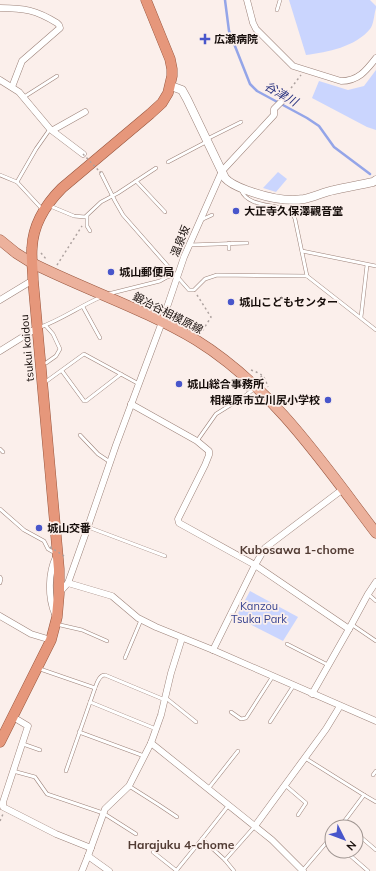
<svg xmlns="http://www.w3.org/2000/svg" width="376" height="871" font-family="Mulish,'Noto Sans JP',sans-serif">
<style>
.green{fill:#cad5fe}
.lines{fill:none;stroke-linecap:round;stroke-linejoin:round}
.stream{stroke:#94a5e8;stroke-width:2.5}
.service-casing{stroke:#9c8279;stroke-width:4}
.minor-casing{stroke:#9c8279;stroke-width:7}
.tertiary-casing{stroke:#9c8279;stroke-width:9}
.primary-casing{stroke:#99563e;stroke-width:11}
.trunk-casing{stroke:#99563e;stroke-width:11}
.path{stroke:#ada29f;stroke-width:1.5;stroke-dasharray:2 3;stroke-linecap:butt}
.service{stroke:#fff;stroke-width:3}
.minor{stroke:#fff;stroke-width:6}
.tertiary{stroke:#fff;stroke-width:8}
.primary{stroke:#ecb19c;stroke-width:10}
.trunk{stroke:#e6977b;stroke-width:10}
.path-bridge{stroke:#ada29f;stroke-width:1.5;stroke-dasharray:2 3;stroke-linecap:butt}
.poi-dot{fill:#4856cb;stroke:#fbefeb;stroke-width:1.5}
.labels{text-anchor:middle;stroke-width:3.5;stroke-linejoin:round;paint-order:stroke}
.poi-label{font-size:11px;font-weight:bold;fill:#160d0a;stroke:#fbefeb;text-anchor:start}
.street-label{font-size:11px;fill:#160d0a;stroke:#fbefeb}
.park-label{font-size:11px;fill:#35418f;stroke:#fbefeb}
.water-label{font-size:12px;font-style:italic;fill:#2a3380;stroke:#fbefeb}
.neighbourhood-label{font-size:12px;font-weight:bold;fill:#523c34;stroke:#fbefeb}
</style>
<rect width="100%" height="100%" fill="#fbefeb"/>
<!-- green -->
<g class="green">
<path d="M289,0H370L376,6V8C374,14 374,24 370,29C355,47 328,52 306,55Z"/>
<polygon points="376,70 376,130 367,127 312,98 319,81 348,90 364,86"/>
<polygon points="278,172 287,179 276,192 263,188"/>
<polygon points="250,591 298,617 283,641 236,617"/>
</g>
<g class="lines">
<!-- stream -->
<polyline class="stream" points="225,0 229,31 250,84 257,91 307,118 319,126 334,147 370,174"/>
<!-- service casing -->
<g class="service-casing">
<g id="service">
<polyline points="277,10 280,0"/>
<polyline points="24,97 57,76"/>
<polyline points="207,139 241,122"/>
<polyline points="168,162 206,142"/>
<polyline points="101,173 115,201 123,215 189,290 194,290 205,279 217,275 307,276 376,330"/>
<polyline points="0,175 17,182 42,209"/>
<polyline points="136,181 165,212"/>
<polyline points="17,182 36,149 50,129"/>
<path d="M241,190C250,212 290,200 295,219L307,276"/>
<polyline points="50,206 74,216 85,217 101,202 118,193 156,168"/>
<polyline points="87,216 87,226 90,231"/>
<polyline points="201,220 212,215"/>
<polyline points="229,243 229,249"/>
<polyline points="189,245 247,243"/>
<polyline points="302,251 376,266"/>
<polyline points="108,294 160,281 167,277 178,275"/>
<polyline points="83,307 100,338"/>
<polyline points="361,317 367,265"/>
<path d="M38,328C61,320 80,306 101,297"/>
<polyline points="46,363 56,356 60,349 53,334 46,326"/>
<polyline points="62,371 84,401 86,401 121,374"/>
<polyline points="44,383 84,354 139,384"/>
<polyline points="80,435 98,454 110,462"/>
<polyline points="197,441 216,414 245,396 255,388"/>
<polyline points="0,449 3,452"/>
<polyline points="0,509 24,530 44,541 48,549 55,553"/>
<polyline points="88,527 165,556"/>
<polyline points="0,577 1,579 0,583"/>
<polyline points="368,594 376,601"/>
<polyline points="56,624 82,630 107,641"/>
<polyline points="351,624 376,641"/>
<polyline points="287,644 328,665"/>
<polyline points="125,658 141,620"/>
<polyline points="40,669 95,688"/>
<polyline points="166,698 196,722"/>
<polyline points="90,702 156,729"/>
<polyline points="231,712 241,719 246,718 273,676"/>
<polyline points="270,722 294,685"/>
<polyline points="79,732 144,756"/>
<polyline points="23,744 40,750"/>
<polyline points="305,758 364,795 340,827"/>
<polyline points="13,771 35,777 47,794 103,813 136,834"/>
<path d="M66,771L95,688C97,683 99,675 105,675L165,700"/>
<polyline points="373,775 376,771"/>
<polyline points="285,785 306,803 298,815"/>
<polyline points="129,786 159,805 177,817"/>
<polyline points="208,789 238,751"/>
<polyline points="364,795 376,802"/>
<polyline points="228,806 202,839 225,860 255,826"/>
<polyline points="343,823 348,827"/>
<polyline points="356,833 376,850"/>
<polyline points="345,851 368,871"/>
<polyline points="153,852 177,871"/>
<polyline points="225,860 234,871"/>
<polyline points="303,870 332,836"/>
<polyline points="176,871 202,839"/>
</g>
</g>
<!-- minor casing -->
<g class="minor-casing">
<g id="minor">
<path d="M247,0L253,23L256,29L293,66L341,81C358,81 366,71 376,58"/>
<path d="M0,8C24,8 36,10 57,23L59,25L60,28L22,61L12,87"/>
<polyline points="0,80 19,92 50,129 83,154"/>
<polyline points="53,130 85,112"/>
<polyline points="0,300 33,280"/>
<polyline points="0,351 37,328"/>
<polyline points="131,404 197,441 209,451 209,455 205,465 178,519 179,523 255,565 349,629 312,694"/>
<polyline points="68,583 112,596 138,618 156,627 213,650 376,721"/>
<polyline points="60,592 68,583 84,538 116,445 162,322 184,257 222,171 274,115 274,109 282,101"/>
<path d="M55,614C48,598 48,573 56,557"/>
<polyline points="0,616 31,634 51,640"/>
<polyline points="349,629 368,594 376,582"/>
<polyline points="213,650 255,565 265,548 343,489"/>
<polyline points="13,717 28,726 3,802 3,807 56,834 91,848"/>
<polyline points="151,743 272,840 303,871"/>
<polyline points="255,826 326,729 340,706"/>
<polyline points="88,856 109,871"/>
<polyline points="82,871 88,856 105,809 129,786 151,743 161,715 171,673 182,638"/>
</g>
</g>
<!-- tertiary casing -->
<g class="tertiary-casing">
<path id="tertiary" d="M171,86L182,90L187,99L225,178C231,185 241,188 249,191C266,197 286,202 304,199C314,197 324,192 334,190C347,187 360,185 373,182L376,180"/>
</g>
<!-- primary casing -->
<g class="primary-casing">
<path id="primary" d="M0,240L16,253L32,263C86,290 144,309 196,340C272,387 323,463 376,533"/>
</g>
<!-- trunk casing -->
<g class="trunk-casing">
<path id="trunk" d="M0,742L51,640L57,617L59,594V569L33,280C33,269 31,259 32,248C33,224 46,204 62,188L150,114L162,103L168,93L172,76V69L170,59L146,0"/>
</g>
<!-- path -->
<g class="path">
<polyline points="285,96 301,75"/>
<polyline points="41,253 46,259"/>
<polyline points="57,265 82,226"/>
<polyline points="197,295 211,317 201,333"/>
<path d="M251,370C262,374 264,375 268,387"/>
<polyline points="0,821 3,814"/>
</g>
<!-- service -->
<use href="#service" class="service"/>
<!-- minor -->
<use href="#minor" class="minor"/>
<!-- tertiary -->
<use href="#tertiary" class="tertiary"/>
<!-- primary -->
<use href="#primary" class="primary"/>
<!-- trunk -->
<use href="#trunk" class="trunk"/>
<!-- path-bridge -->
<g class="path-bridge">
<polyline points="83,154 101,173"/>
<polyline points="246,391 263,375"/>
<polyline points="50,547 64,556"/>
</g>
</g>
<!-- markers -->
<g class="poi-dot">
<path d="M203 33h4v4h4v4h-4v4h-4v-4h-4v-4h4z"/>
<circle cx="236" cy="211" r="4"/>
<circle cx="111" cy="272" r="4"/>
<circle cx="231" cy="302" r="4"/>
<circle cx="179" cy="384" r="4"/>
<circle cx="328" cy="400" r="4"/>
<circle cx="39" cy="528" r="4"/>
</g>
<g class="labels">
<!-- poi labels -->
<g class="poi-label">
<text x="214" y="43">広瀬病院</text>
<text x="244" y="215">大正寺久保澤觀音堂</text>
<text x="119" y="276">城山郵便局</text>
<text x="239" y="306">城山こどもセンター</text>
<text x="187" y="388">城山総合事務所</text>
<text x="320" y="404" text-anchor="end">相模原市立川尻小学校</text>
<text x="47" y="532">城山交番</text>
</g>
<!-- street labels -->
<g class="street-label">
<text transform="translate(180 241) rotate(-68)" y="4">温泉坂</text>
<text transform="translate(168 313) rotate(27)" y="4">鍛冶谷相模原線</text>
<text transform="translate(27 348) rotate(-95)" y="4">tsukui kaidou</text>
</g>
<!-- park labels -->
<g class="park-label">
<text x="259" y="610">Kanzou<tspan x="259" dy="13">Tsuka Park</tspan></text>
</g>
<!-- water labels -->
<g class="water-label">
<text transform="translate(281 94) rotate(30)" y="4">谷津川</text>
</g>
<!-- neighbourhood labels -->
<g class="neighbourhood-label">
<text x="297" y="554">Kubosawa 1-chome</text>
<text x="181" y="849">Harajuku 4-chome</text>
</g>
</g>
<!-- north arrow -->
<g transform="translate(344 839) rotate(132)"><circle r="19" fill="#fbefeb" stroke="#9f9591"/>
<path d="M0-3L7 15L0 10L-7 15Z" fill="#4856cb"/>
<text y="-6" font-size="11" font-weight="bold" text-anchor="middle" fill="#160d0a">N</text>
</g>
</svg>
